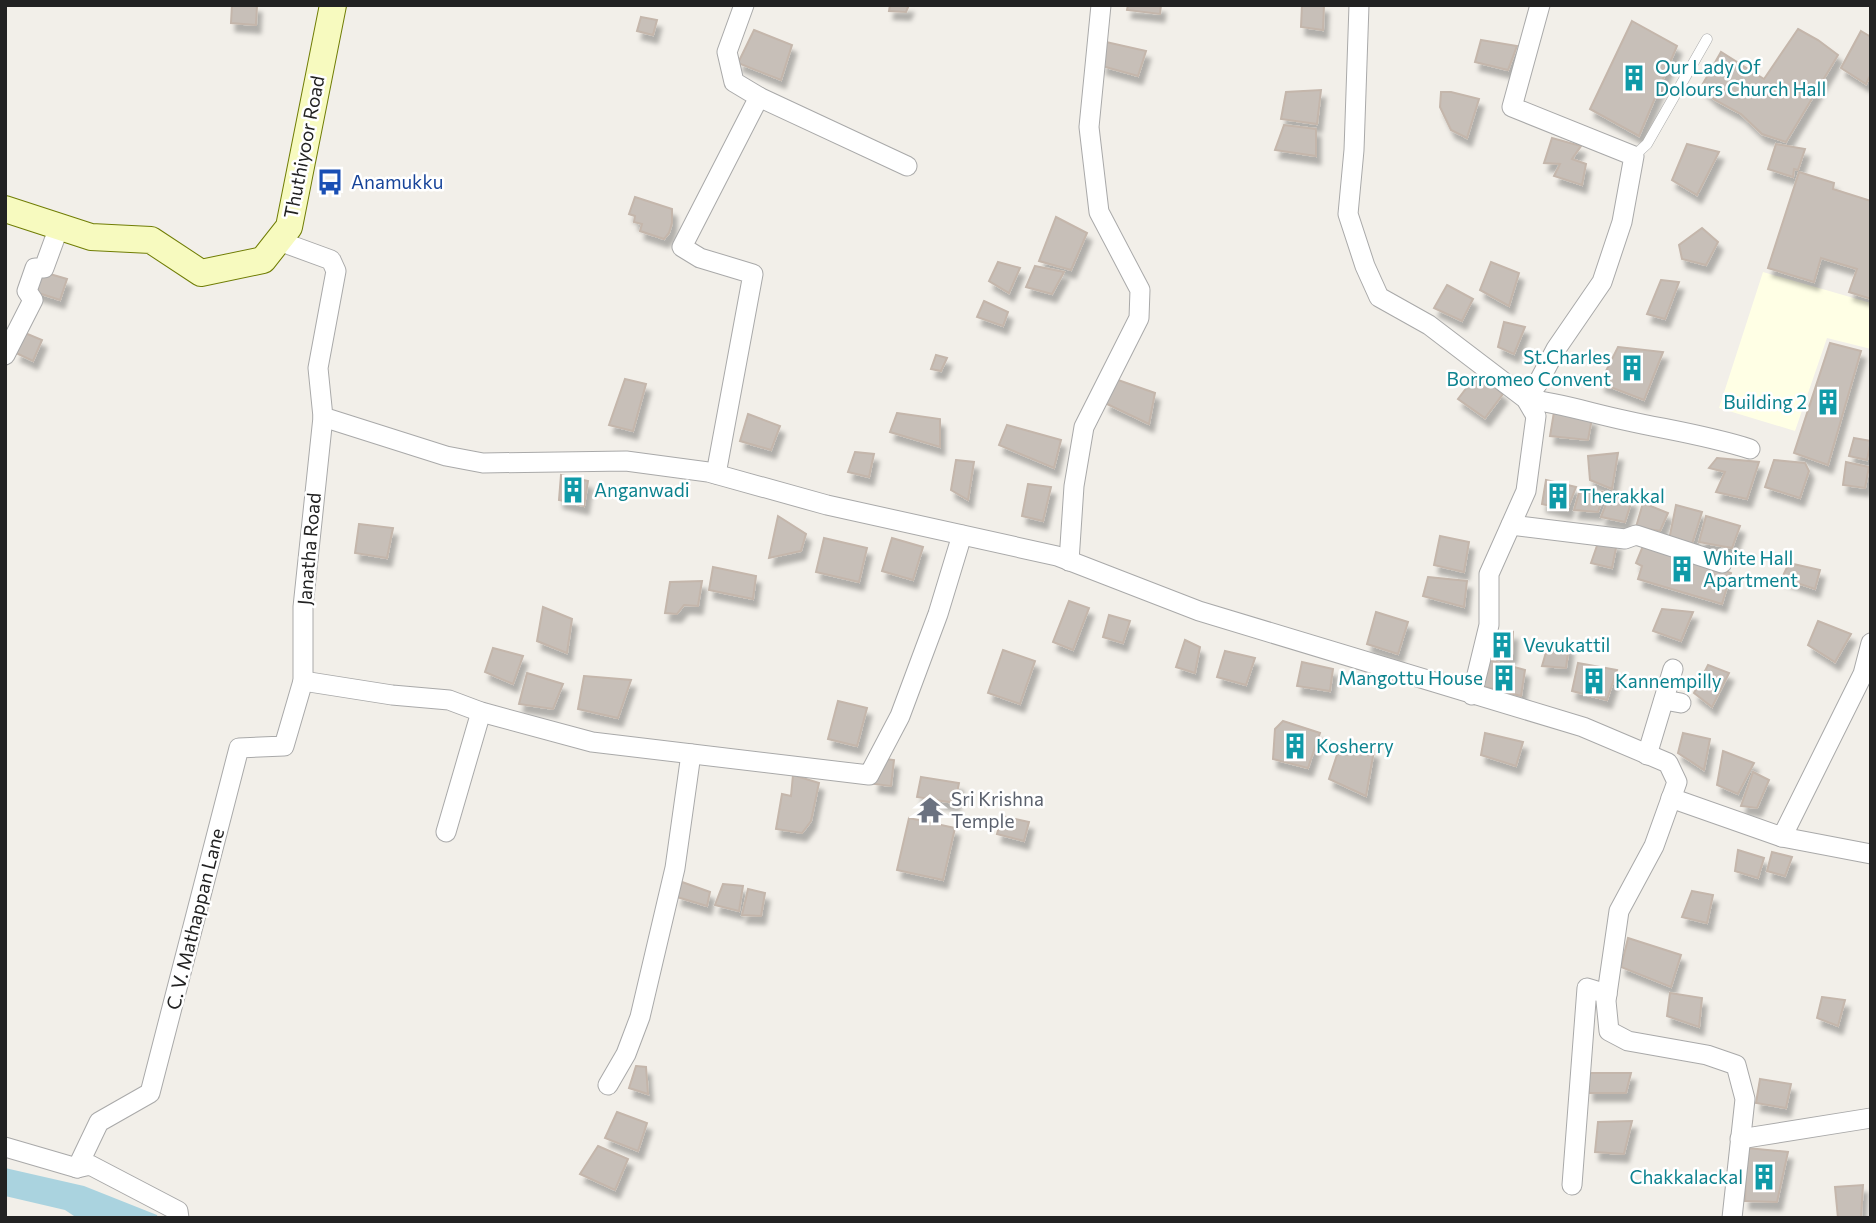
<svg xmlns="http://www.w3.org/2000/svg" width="1876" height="1223" font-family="Commissioner,sans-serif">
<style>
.education{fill:#ffffe5}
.water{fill:#aad3df}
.building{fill:#c7bfb8;stroke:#c4b6ab;stroke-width:2;filter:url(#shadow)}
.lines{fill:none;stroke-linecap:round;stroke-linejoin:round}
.lane-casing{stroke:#a9a9a9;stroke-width:11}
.street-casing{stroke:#a9a9a9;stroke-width:21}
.secondary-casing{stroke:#707d05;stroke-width:28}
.lane{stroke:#fff;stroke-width:10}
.street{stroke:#fff;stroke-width:19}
.secondary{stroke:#f7fabf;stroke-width:26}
.labels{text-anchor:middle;stroke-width:5;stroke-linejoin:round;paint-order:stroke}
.culture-label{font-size:19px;fill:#0d838f;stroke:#fff;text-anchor:start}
.street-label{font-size:19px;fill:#222;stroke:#fff}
.transit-label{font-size:19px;fill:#164399;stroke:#fff;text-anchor:start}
.worship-label{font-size:19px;fill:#5b616d;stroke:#fff;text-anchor:start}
</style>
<defs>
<filter id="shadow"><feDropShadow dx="4.5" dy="8" stdDeviation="2" flood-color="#0004"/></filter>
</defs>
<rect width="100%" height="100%" fill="#f2efe9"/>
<!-- education -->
<polygon class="education" points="1763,272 1871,303 1871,349 1827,338 1795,431 1719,408"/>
<!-- water -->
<polygon class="water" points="5,1168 84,1186 157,1215 158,1218 77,1218 65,1210 5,1196"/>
<!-- building -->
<g class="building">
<polygon points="232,5 257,5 256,25 231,23"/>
<polygon points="890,5 909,5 906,12 889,11"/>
<polygon points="1128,5 1161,5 1160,14 1127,10"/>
<polygon points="1302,5 1324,5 1323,30 1301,27"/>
<polygon points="641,17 657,20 653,35 637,31"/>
<polygon points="1632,21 1677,46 1639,136 1590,109"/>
<polygon points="1798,29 1818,40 1838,55 1786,142 1762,134 1741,114 1715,100 1701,87 1721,52 1764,79"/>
<polygon points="754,30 792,45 781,80 738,63"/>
<polygon points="1861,31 1871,37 1871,74 1866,84 1841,68"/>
<polygon points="1481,40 1517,46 1508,70 1475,62"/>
<polygon points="1106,42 1146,51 1138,76 1102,66"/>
<polygon points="1321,90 1317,124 1281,119 1286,92"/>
<polygon points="1441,92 1451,92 1479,99 1467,138 1451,130 1440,107"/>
<polygon points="1284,125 1316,129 1316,156 1275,150"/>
<polygon points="1552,138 1581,146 1572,159 1586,164 1582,185 1554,176 1560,164 1544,163"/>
<polygon points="1687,144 1719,152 1697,195 1672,180"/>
<polygon points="1776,144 1805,149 1798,170 1794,169 1793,177 1768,169"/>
<polygon points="1799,172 1834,183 1833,189 1871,201 1871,299 1849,292 1857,269 1821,258 1814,282 1768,268"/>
<polygon points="635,197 672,209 672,223 669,233 664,239 640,231 642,224 634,222 635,216 629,214"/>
<polygon points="1056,217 1087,233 1071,270 1039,261"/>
<polygon points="1702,228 1718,242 1706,265 1682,259 1679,245"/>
<polygon points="998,262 1020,268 1009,293 989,281"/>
<polygon points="1491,262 1519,273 1509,306 1480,290"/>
<polygon points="1035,266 1064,272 1052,294 1026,287"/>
<polygon points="36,270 67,279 60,300 29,290"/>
<polygon points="1661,280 1679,282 1665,319 1647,314"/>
<polygon points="1447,285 1473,299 1462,321 1434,308"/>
<polygon points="984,301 1008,312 1003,326 977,317"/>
<polygon points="1504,322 1525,327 1514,354 1498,347"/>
<polygon points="25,333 42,340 33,361 16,353"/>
<polygon points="1830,343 1861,351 1828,465 1794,453"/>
<polygon points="1618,347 1663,352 1644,400 1600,383"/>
<polygon points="936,355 947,358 941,371 931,369"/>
<polygon points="1478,373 1503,394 1485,418 1458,399"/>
<polygon points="625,379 646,384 633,431 609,425"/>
<polygon points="1118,380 1155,393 1149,424 1105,403"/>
<polygon points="1554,412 1592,418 1588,440 1550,436"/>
<polygon points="897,413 940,419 940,447 890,432"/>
<polygon points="748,414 780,426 771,450 740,441"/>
<polygon points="1007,425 1061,440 1054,468 999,445"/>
<polygon points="1854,438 1871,441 1867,460 1849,456"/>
<polygon points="855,452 874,454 869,477 848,472"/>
<polygon points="1618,453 1612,489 1590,480 1588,456"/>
<polygon points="1717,458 1759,462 1747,499 1716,492 1725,472 1709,468"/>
<polygon points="956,460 974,462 968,500 951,490"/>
<polygon points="1774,460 1805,463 1809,471 1800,498 1765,487"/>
<polygon points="1846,462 1869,467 1865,488 1843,485"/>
<polygon points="561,475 588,481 584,506 559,500"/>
<polygon points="1546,480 1576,487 1567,510 1542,504"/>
<polygon points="1028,484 1051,487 1043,521 1022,516"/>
<polygon points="1580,489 1605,492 1598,512 1574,510"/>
<polygon points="1610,494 1632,500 1625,522 1601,517"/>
<polygon points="1643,503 1668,513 1660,531 1636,527"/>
<polygon points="1676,505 1702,512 1692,544 1669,540"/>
<polygon points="778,516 806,534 801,551 769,558"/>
<polygon points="1706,516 1740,526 1732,548 1699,542"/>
<polygon points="359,524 393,528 387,558 355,553"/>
<polygon points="1440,536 1469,542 1464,572 1434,565"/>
<polygon points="824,538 867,548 859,582 816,572"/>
<polygon points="892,538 923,547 913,580 882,571"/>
<polygon points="1599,540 1617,543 1612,568 1591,563"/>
<polygon points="1645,541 1731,573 1722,604 1638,579 1642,566 1636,563"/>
<polygon points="1789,563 1820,570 1815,589 1782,578"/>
<polygon points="713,567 756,576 753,599 709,590"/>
<polygon points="1428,577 1467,581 1464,607 1423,596"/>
<polygon points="702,581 698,606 684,605 677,614 665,613 670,582"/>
<polygon points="1069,601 1089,608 1073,650 1053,642"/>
<polygon points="543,607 572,619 567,653 537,641"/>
<polygon points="1662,609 1693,612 1681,641 1653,631"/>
<polygon points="1376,612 1408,622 1398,654 1367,644"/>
<polygon points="1109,615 1130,621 1123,643 1103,637"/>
<polygon points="1818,621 1851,634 1835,662 1808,645"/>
<polygon points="1513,632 1512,655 1489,660 1493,635"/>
<polygon points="1185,640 1200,647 1195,673 1176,667"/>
<polygon points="1549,642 1569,646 1566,668 1542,666"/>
<polygon points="493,648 523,656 513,684 485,672"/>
<polygon points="1003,650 1035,661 1020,704 988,693"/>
<polygon points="1225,651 1255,658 1246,685 1217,677"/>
<polygon points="1489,660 1525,670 1521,696 1482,686"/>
<polygon points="1302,662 1333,669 1330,691 1297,686"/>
<polygon points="1578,663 1617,670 1607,700 1572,691"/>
<polygon points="1708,665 1729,673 1712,707 1694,693"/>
<polygon points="527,673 563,684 553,709 519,704"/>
<polygon points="584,676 631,680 618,718 578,709"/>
<polygon points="838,701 867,708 857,746 828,739"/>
<polygon points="1283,721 1320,733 1308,768 1273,759 1275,729"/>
<polygon points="1485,733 1523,742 1516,766 1481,755"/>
<polygon points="1683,733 1710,739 1704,770 1678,753"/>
<polygon points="1341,743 1374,751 1366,796 1329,779"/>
<polygon points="1723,751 1754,763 1738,794 1717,785"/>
<polygon points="878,758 894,760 891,786 874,784"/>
<polygon points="1753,772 1769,780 1757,808 1741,806"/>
<polygon points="793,775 819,783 811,821 802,833 776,829 782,794 791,796"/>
<polygon points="921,777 959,783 955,803 917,797"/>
<polygon points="1002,816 1029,822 1024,841 997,834"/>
<polygon points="909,818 955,828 943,880 897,870"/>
<polygon points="1738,850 1764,858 1758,878 1735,871"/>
<polygon points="1772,852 1792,857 1785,876 1767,871"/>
<polygon points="682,882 710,892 707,906 677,897"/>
<polygon points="723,884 743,886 739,911 715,905"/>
<polygon points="748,889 765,893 761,916 742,915"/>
<polygon points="1692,891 1713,895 1707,923 1682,917"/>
<polygon points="1628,938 1681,955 1671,987 1621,967"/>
<polygon points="1670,993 1702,998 1699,1027 1667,1016"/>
<polygon points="1822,997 1845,1000 1838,1026 1817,1018"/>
<polygon points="636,1066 646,1067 648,1094 629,1088"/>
<polygon points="1589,1073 1631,1073 1626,1093 1589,1093"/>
<polygon points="1760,1079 1791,1084 1786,1108 1756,1103"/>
<polygon points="617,1112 647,1123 638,1151 605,1138"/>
<polygon points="1632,1121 1624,1154 1595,1152 1598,1122"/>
<polygon points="598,1146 628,1159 615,1190 580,1174"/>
<polygon points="1747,1148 1788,1152 1777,1202 1745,1201"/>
<polygon points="1863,1185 1861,1218 1838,1218 1835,1187"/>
</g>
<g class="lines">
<!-- lane casing -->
<g class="lane-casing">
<polyline id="lane" points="1634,156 1647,144 1707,39"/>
</g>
<!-- street casing -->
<g class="street-casing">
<g id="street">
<polyline points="1359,5 1354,150 1348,214 1365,266 1379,297 1429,325 1526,399 1536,416 1526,491 1489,574 1489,625 1472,695"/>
<path d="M1540,5L1512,107L1634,156L1622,222L1602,282L1556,349L1538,383L1526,399C1561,403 1594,414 1628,421C1669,430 1710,436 1750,449"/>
<polyline points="759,97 907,166"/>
<polyline points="279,241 331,260 336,271 318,368 323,417 446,456 483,463 626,461 708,472 827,505 1057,556 1199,611 1583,727 1668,763 1677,782 1654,846 1619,911 1606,1001 1609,1031 1628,1041 1707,1055 1736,1065 1745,1099 1732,1218"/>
<polyline points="5,355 33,300 27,291 35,268 44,268 59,227"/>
<polyline points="716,474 753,274 700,258 682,247 759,97 734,82 727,52 744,5"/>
<polyline points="1511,525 1625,539 1636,535 1722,563"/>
<polyline points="1069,561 1074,486 1084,427 1139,318 1140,290 1099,212 1089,127 1101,5"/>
<polyline points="303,681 392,695 449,700 481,712 592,742 869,775 900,716 938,614 962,535"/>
<polyline points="1664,700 1681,703"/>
<polyline points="1647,755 1673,669"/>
<polyline points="1671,798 1782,837 1863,674 1871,643"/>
<polyline points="446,832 481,712"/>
<polyline points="1782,837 1871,854"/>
<polyline points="608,1085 626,1054 640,1017 675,868 691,754"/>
<polyline points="1740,1139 1871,1118"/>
<polyline points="5,1147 77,1168 90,1165 178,1211 179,1218"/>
<polyline points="77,1168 99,1122 150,1093 239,748 284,746 303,681 303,607 323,417"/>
<polyline points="1572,1185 1587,988 1607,994"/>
</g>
</g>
<!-- secondary casing -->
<g class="secondary-casing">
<polyline id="secondary" points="5,209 91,237 151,240 201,273 263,260 289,227 333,5"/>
</g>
<!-- lane -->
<use href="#lane" class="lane"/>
<!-- street -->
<use href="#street" class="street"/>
<!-- secondary -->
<use href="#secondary" class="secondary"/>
</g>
<!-- icons -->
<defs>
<g id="building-bare" transform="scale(2.1)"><path d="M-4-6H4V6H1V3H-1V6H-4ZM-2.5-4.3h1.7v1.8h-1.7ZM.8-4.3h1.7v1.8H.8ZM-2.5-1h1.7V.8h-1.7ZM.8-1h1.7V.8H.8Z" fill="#0f9aa8" stroke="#fff" stroke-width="2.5" paint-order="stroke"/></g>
<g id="bus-bare" transform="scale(2.1)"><path d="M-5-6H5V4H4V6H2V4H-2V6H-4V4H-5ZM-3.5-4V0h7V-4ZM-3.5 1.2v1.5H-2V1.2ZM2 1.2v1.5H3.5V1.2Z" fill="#1a4fb4" stroke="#fff" stroke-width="2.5" paint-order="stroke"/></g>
<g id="temple-bare" transform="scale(2.1)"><path d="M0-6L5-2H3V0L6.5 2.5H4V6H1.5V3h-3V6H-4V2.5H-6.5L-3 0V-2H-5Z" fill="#6b7280" stroke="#fff" stroke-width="2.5" paint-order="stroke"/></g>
</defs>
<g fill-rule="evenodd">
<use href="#building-bare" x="1634" y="78"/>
<use href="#bus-bare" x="330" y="182"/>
<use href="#building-bare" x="1632" y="368"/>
<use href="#building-bare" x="1828" y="402"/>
<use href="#building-bare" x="573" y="490"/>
<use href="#building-bare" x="1558" y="496"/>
<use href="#building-bare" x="1682" y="569"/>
<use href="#building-bare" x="1502" y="645"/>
<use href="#building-bare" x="1504" y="678"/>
<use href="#building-bare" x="1594" y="681"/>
<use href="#building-bare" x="1295" y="746"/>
<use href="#temple-bare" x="930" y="810"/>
<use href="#building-bare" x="1764" y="1177"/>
</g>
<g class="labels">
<!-- culture labels -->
<g class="culture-label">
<text x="1655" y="74">Our Lady Of<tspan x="1655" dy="22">Dolours Church Hall</tspan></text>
<text x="1611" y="364" text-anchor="end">St.Charles<tspan x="1611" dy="22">Borromeo Convent</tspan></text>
<text x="1807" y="409" text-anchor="end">Building 2</text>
<text x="594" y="497">Anganwadi</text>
<text x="1579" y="503">Therakkal</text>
<text x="1703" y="565">White Hall<tspan x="1703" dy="22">Apartment</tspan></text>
<text x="1523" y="652">Vevukattil</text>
<text x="1483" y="685" text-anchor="end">Mangottu House</text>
<text x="1615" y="688">Kannempilly</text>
<text x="1316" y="753">Kosherry</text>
<text x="1743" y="1184" text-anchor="end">Chakkalackal</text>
</g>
<!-- street labels -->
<g class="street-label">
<text transform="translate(304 147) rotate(-79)" y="7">Thuthiyoor Road</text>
<text transform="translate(309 549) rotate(-85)" y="7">Janatha Road</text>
<text transform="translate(195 919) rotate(-76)" y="7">C. V. Mathappan Lane</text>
</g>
<!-- transit labels -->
<g class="transit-label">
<text x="351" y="189">Anamukku</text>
</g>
<!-- worship labels -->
<g class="worship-label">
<text x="951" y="806">Sri Krishna<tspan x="951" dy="22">Temple</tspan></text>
</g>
</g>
<!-- border -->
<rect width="1876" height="1223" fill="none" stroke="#222222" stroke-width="14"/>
</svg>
